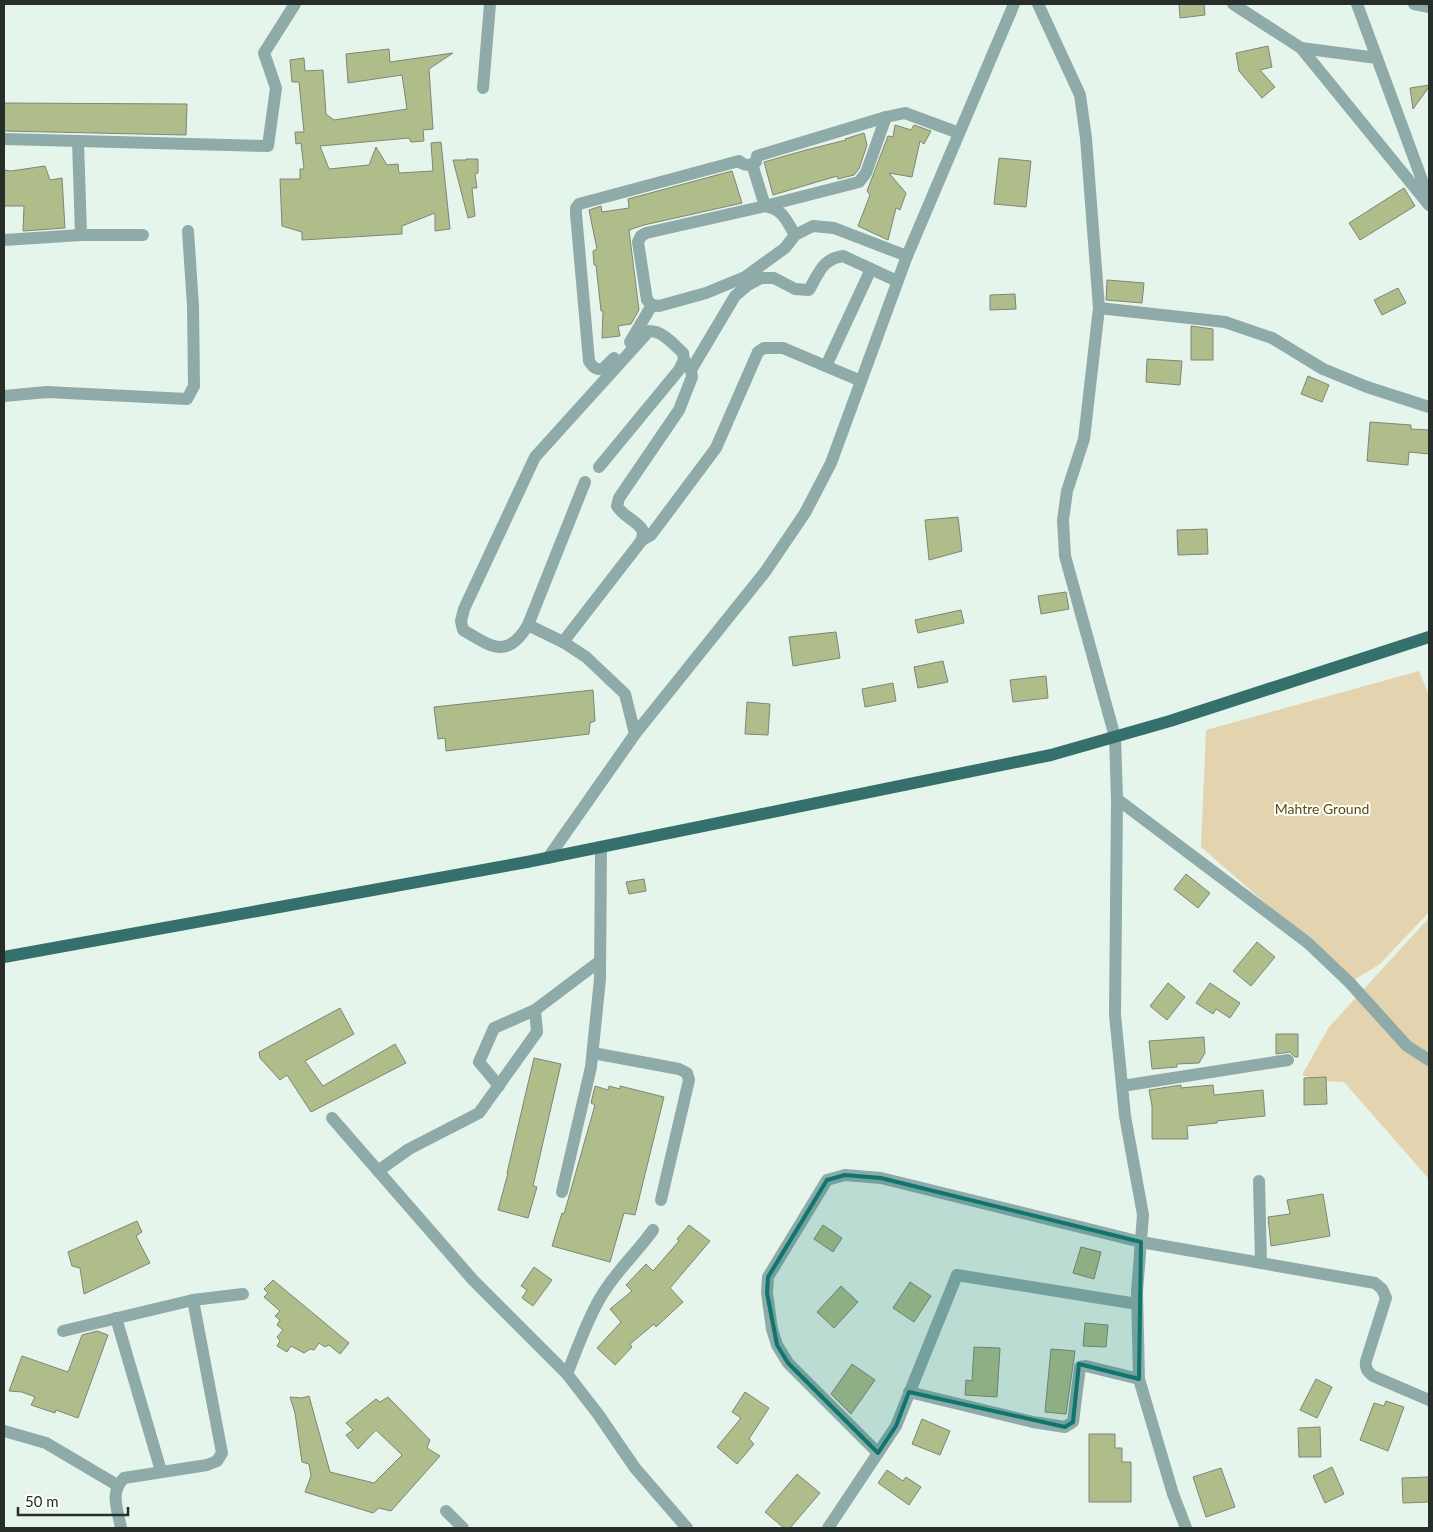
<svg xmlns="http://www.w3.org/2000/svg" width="1433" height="1532" font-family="Lato,sans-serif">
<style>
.green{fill:#e3d3ae}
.building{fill:#aebd8a;stroke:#808577}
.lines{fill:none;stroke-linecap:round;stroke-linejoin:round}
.minor{stroke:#8eaba9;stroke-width:12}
.primary{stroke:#36706d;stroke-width:12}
.marked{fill:#0f766e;fill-opacity:0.2;stroke:#0f766e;stroke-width:4;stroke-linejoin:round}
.labels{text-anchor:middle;stroke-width:4;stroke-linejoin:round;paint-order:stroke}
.park-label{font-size:14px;fill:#5f4907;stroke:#fcfffd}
</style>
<rect width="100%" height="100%" fill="#e6f5eb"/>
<!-- green -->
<g class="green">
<polygon points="1419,671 1429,695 1429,912 1380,964 1354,980 1201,847 1206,730"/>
<polygon points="1428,919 1429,920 1429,1179 1344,1082 1326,1081 1302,1075 1329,1027"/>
</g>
<!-- building -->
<g class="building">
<polygon points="1179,4 1204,4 1205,15 1180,18"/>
<polygon points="1268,46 1272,67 1260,70 1275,87 1262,98 1239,71 1236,53"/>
<polygon points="389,49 390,62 453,53 429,69 433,129 423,130 424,141 411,142 409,138 320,146 329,169 369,165 376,147 387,165 398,164 399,173 433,171 431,143 441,142 450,229 435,231 435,213 402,226 402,234 302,240 302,232 282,226 280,179 300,179 300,169 304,169 301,143 296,144 295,132 304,132 299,82 292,82 290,60 304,58 305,71 323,70 326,114 334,120 407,109 402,75 348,83 346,54"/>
<polygon points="1429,85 1429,87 1413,109 1410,88"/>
<polygon points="4,103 187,104 186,135 4,131"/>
<polygon points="895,125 911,130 914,125 931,131 924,144 920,141 912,177 889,173 906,193 900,210 896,208 888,240 858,226 870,195 867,191 888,136 893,137"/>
<polygon points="864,133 867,145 859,169 854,175 838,179 837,176 773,195 764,162 806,150 846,140 845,139"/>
<polygon points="999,158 1031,161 1026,207 994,204"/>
<polygon points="466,159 478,159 478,173 475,174 477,188 472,188 475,216 468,218 453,160 466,160"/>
<polygon points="45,166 50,180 62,178 65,228 23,231 24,206 4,206 4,170 11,171"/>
<polygon points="732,171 742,203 644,225 629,230 639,310 631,324 618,326 620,336 602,338 603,311 601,311 596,265 594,265 593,251 597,249 589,210 601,206 602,212 629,208 628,199"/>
<polygon points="1404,188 1415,206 1360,240 1349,223"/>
<polygon points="1107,280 1144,283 1142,303 1106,300"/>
<polygon points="1398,288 1406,303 1382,315 1374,300"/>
<polygon points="1015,294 1016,309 990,310 990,295"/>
<polygon points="1191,326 1213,329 1213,360 1191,360"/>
<polygon points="1147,359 1182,361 1180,385 1146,382"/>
<polygon points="1308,376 1329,385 1322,402 1301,394"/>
<polygon points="1370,422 1411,425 1411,429 1429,430 1429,454 1409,452 1408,465 1367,461"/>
<polygon points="958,517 962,551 929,560 925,520"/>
<polygon points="1207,529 1208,554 1178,555 1177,530"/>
<polygon points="1066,592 1069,609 1041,614 1038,596"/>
<polygon points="961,610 964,623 918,633 915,620"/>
<polygon points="836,632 840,658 793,666 789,637"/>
<polygon points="943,661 948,682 918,688 914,667"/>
<polygon points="1046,676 1048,698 1013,702 1010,680"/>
<polygon points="893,683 896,701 865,707 862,689"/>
<polygon points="593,690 595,721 590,723 589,734 446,751 445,738 438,739 434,707"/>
<polygon points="747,702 770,704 768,735 745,734"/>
<polygon points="1186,874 1210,893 1198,908 1174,889"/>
<polygon points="644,879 646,891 629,894 626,882"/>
<polygon points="1257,942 1275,957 1251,986 1233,971"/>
<polygon points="1168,983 1185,997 1167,1020 1150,1006"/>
<polygon points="1210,983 1240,1003 1230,1018 1216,1009 1213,1014 1196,1003"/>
<polygon points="340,1008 354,1034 305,1061 323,1086 395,1044 406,1063 311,1112 287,1075 280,1080 260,1058 259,1052"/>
<polygon points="1276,1034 1298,1034 1298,1057 1295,1057 1290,1052 1276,1054"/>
<polygon points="1204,1037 1205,1053 1199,1063 1177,1064 1177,1067 1152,1069 1149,1041"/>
<polygon points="534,1058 561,1064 533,1186 537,1187 528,1218 498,1210 508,1173 507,1173"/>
<polygon points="1326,1077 1327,1104 1304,1105 1304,1078"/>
<polygon points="1181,1085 1181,1088 1213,1085 1214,1095 1263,1090 1265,1116 1217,1121 1217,1123 1187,1126 1188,1139 1152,1139 1152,1106 1149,1090"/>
<polygon points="595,1086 608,1090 609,1086 620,1089 620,1086 664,1097 635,1215 624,1213 610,1262 552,1246 562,1213 564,1214 595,1105 591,1103"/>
<polygon points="1323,1194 1330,1236 1271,1246 1268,1217 1290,1214 1287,1200"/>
<polygon points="137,1221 142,1232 136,1236 150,1263 84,1294 80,1268 72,1266 68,1252"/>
<polygon points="689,1225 710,1241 670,1288 683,1302 656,1327 654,1324 630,1344 632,1347 615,1365 597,1348 621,1322 610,1309 632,1291 626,1285 646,1264 653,1271 679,1241 677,1239"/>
<polygon points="823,1225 842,1238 833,1252 814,1239"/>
<polygon points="1081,1247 1101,1252 1094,1279 1073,1273"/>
<polygon points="534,1267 552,1280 533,1306 522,1298 527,1290 521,1286"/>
<polygon points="273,1280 349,1343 340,1354 329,1345 325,1347 319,1343 314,1350 310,1349 304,1353 291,1346 287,1352 277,1346 280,1341 277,1337 283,1330 277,1325 280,1320 275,1316 280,1311 264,1297 268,1293 264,1289"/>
<polygon points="910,1282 931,1296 914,1322 893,1308"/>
<polygon points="841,1286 858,1302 834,1328 817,1312"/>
<polygon points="1085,1323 1108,1325 1106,1347 1083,1346"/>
<polygon points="97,1331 108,1335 78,1418 56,1410 55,1413 31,1405 35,1397 22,1392 9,1391 22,1356 68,1372 82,1335"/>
<polygon points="974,1347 1000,1348 997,1397 965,1395 966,1380 972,1381"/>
<polygon points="1051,1349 1075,1351 1066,1414 1045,1412"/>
<polygon points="852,1364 875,1380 851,1414 831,1394"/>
<polygon points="1316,1379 1332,1387 1317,1418 1300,1410"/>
<polygon points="745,1392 769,1408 749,1439 754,1444 737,1464 717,1447 741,1418 732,1412"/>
<polygon points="309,1396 330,1472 374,1483 402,1455 376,1430 358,1449 346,1435 353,1430 346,1423 376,1399 380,1402 388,1397 430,1440 427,1448 440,1456 391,1511 379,1508 373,1513 305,1492 311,1476 309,1464 302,1462 295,1413 290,1397 302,1398"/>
<polygon points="1386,1401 1404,1407 1388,1451 1360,1440 1374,1403 1384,1406"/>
<polygon points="922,1419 950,1431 940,1455 912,1444"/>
<polygon points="1320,1427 1321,1457 1299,1457 1298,1428"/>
<polygon points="1089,1434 1115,1434 1115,1448 1122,1448 1122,1462 1131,1462 1131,1502 1089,1502"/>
<polygon points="1332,1467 1344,1494 1325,1503 1313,1476"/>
<polygon points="1221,1468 1235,1507 1206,1517 1193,1477"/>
<polygon points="887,1470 903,1481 906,1477 921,1487 909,1505 878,1483"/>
<polygon points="797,1474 820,1493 790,1528 784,1528 765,1512"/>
<polygon points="1429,1477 1429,1502 1403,1503 1402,1478"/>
</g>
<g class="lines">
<!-- minor -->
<g class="minor">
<polyline points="1038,4 1080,95 1086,138 1099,308 1084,439 1067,491 1063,520 1065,556 1115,737 1117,799 1115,1015 1125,1116 1143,1215 1137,1292 1139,1379 1173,1494 1186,1528"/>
<polyline points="1233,4 1301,48 1429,205"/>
<polyline points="1357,4 1422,180 1426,197"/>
<polyline points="1414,4 1429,7"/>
<polyline points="1301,48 1377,58"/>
<polyline points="483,88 490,4"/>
<polyline points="4,139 268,146 276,88 264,53 295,4"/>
<polyline points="78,141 81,235 143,235"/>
<polyline points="752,164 765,206 859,182 866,173 886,117"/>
<path d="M795,235C786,220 783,209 765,206L646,233L641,236L638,242L647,300L652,305L659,306L706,293L745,277L785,248L795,235L813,226L834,228L907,256"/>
<polyline points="4,240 81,235"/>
<polyline points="1099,308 1225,322 1272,338 1323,369 1367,387 1429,407"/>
<polyline points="630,342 652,305"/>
<path d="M614,358L603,369C595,370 593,367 589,361L576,214V208L579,204L739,161C744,166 751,166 756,162L757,156L886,117L905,113L959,133"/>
<polyline points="826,366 871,269"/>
<path d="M691,370L735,296L748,285L761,278H774L795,289L809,290C819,273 822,259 843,256L897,281"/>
<polyline points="4,396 47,392 187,399 194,386 193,306 188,231"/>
<path d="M599,467L679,370L684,360L683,353C673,344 663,331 649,331L535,457L464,609L461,621L463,630C492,647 507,660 528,625L563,642L586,657L625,694L635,734"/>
<polyline points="642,540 651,535 716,448 758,352 764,348 783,348 861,381"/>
<polyline points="528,625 585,482"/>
<path d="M563,642L642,540L643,531C637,520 623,517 617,506L619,498L679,410L692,377L691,370L684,360"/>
<polyline points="1117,799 1308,943 1350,983 1407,1046 1429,1060"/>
<polyline points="548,858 635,734 765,572 805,513 831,463 907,256 1014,4"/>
<polyline points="593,1053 679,1069 687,1073 689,1080 661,1200"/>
<polyline points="499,1086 479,1062 494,1028 535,1010 600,961"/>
<polyline points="1122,1086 1288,1060"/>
<polyline points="332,1118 473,1280 567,1374 598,1414 635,1468 687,1528"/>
<polyline points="378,1171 409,1149 479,1113 537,1032 535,1010"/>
<polyline points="1259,1181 1261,1263"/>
<polyline points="562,1192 591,1067 600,979 601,847"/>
<polyline points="116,1318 161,1471"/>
<polyline points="63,1331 193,1300 243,1294"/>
<path d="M567,1374C577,1349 586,1323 599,1300C613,1274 636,1254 653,1230"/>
<polyline points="909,1392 1033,1422 1065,1427 1073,1422 1080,1367 1086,1366 1139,1379"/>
<polyline points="4,1431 46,1443 117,1485"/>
<path d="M878,1453L788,1363L777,1345L772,1329L767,1293L768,1277L827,1180L845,1175L881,1178L1141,1242L1375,1283L1382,1289L1386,1298L1366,1361C1365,1368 1367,1371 1373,1376L1429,1400"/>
<polyline points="446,1511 463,1528"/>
<path d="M121,1528C118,1510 109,1493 124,1478L207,1465L217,1461L222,1453L193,1300"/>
<polyline points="828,1528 896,1426 957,1275 1137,1304"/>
</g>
<!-- primary -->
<polyline class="primary" points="4,957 527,862 1051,755 1170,721 1429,637"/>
</g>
<!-- marked area -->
<path class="marked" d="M845,1175L881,1178L1141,1242L1139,1379L1079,1364L1073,1422L1065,1427L909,1392L896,1426L878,1453L788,1363L777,1345L767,1293L768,1277L827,1180Z"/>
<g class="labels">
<!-- park labels -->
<g class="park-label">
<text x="1322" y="814">Mahtre Ground</text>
</g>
</g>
<!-- border -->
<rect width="1433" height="1532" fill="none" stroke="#272d29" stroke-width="10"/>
<!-- scale -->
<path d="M18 1507v8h110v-8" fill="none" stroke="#272d29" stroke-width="2.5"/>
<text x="25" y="1507" font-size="15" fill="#272d29" stroke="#fcfffd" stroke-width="4" paint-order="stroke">50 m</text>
</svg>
